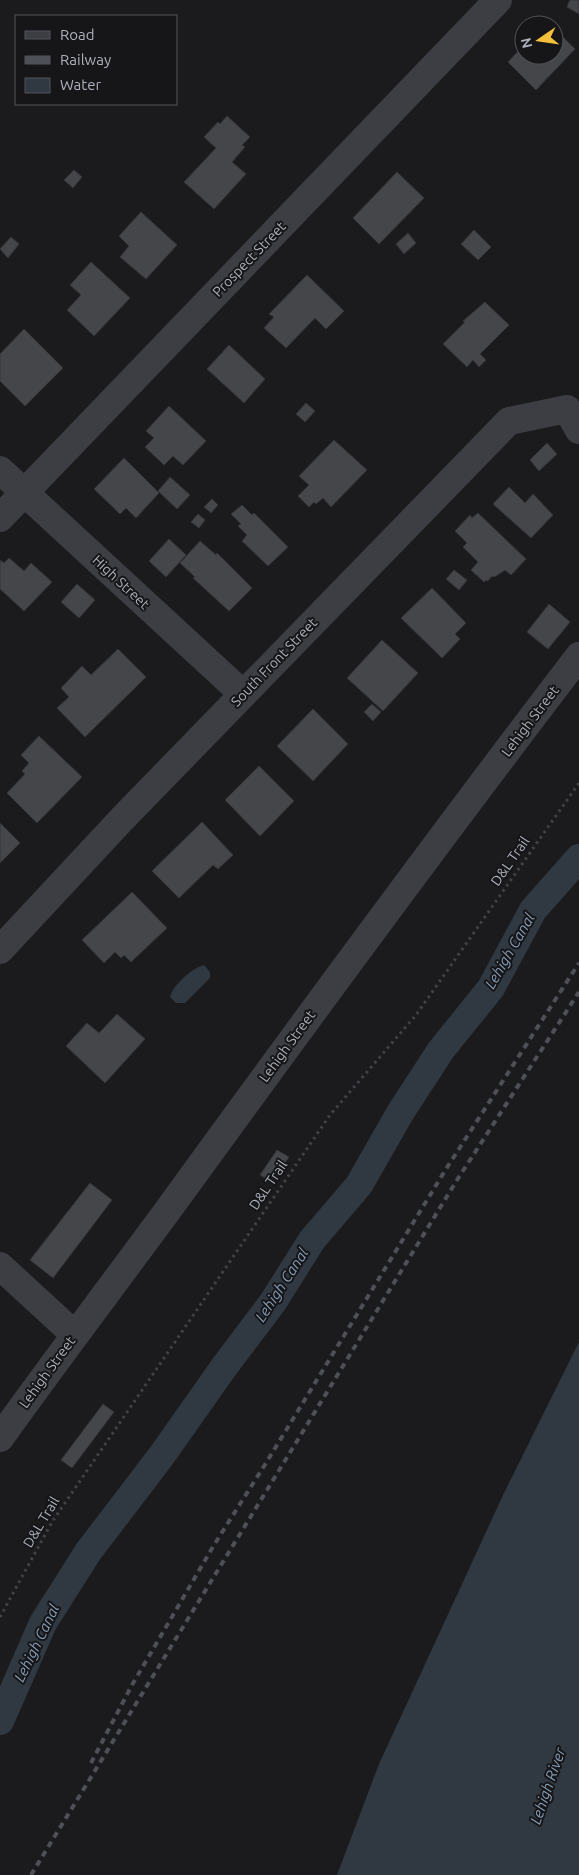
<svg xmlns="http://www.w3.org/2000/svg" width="579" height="1875" font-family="Ubuntu,sans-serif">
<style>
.water{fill:#303942}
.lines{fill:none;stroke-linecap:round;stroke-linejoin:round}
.canal{stroke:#303942;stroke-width:28}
.building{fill:#45464a;stroke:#353539}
.path{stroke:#414349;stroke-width:3;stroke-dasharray:2.5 4;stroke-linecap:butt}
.minor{stroke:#3d3e44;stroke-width:28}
.rail{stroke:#4e5057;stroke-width:4;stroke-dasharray:6 5;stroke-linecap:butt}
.labels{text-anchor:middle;stroke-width:4;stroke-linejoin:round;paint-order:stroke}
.street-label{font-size:14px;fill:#adb1bc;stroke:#161518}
.water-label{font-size:15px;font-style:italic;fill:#859db7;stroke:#161518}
</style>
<rect width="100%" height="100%" fill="#1b1b1d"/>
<!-- water -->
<g class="water">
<path d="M204,965L210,972V978L185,1003H176L170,997C173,985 192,968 204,965Z"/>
<polygon points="579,1342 579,1875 337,1875 379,1764 504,1493"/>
</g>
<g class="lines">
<!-- canal -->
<polyline class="canal" points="0,1721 43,1623 88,1552 162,1455 224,1367 273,1302 312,1240 359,1185 400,1113 441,1050 491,988 533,910 579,858"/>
</g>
<!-- building -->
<g class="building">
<polygon points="570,0 579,0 579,14 567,7"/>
<polygon points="554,28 575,49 536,90 508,62 524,45 524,55 554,55"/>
<polygon points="227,116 250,137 242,145 245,147 232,162 246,174 214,209 184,182 216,148 204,137 218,122 220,124"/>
<polygon points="74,170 82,177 73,188 64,180"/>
<polygon points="397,172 424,198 379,244 353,218"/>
<polygon points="141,212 177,245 146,279 120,257 129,246 119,236"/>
<polygon points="474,230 491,247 478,260 461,244"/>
<polygon points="408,233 416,243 404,254 396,244"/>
<polygon points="11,237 19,244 8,258 0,249"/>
<polygon points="91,262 130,298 94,336 67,310 81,295 70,285"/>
<polygon points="307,275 344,311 326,329 315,318 286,348 264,328 274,317 269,314"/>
<polygon points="485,302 509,325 480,354 486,360 479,367 473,360 467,367 443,344 465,322 463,321"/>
<polygon points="24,329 63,368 25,406 0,381 0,354"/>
<polygon points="229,345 265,379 244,403 207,369"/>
<polygon points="306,403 315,411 305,422 296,414"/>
<polygon points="169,406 206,441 183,465 173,456 164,465 145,447 154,438 146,431"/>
<polygon points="334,440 367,470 331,507 323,498 316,504 314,502 309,507 298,496 309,485 299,476"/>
<polygon points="547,443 557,454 539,471 530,460"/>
<polygon points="124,458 159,493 136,518 126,508 120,514 94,489"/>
<polygon points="170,477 190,495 177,509 158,491"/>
<polygon points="509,487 525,503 533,494 553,515 531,538 493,504"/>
<polygon points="212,499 218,505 211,513 204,507"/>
<polygon points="242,505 252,515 254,513 288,547 268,566 242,541 247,535 238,526 241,524 231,514"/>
<polygon points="478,513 526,559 511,575 505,570 496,576 491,577 488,581 486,580 484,582 471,570 478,562 463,547 467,543 455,531 470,515 472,518"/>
<polygon points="198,514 205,520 199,528 191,522"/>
<polygon points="169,539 186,555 166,577 149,561"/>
<polygon points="200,541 216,555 217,553 252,588 229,611 193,578 195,577 180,563"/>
<polygon points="9,558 24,571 31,563 52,582 24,611 0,589 0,560 4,563"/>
<polygon points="454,570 467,580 459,590 446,579"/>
<polygon points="77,584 95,600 79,618 61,602"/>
<polygon points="432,588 466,623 455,634 460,639 442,658 401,618"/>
<polygon points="549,604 570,622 548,649 527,632"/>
<polygon points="382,640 418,673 383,711 347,678"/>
<polygon points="118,649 146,677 85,737 57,708 69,697 61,688 82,666 91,675"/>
<polygon points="372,704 381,712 373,721 364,712"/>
<polygon points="313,709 348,744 313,781 277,746"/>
<polygon points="39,736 82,777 37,823 7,793 25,774 22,771 29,763 21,755"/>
<polygon points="259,766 294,801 260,836 225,800"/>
<polygon points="202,822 233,855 218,869 213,865 179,898 152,871"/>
<polygon points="0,823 20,843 0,863"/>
<polygon points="132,892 167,928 131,962 124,955 121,958 115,952 104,963 82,940"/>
<polygon points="117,1014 145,1039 105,1083 66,1046 87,1023 99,1033"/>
<polygon points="277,1150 289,1157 272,1182 260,1175"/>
<polygon points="90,1183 112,1200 53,1278 30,1260"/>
<polygon points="103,1404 114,1412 72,1468 61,1460"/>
</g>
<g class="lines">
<!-- path -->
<polyline class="path" points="0,1617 52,1522 330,1115 416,1015 579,783"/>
<!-- minor -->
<g class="minor">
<polyline points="0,470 243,694"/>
<polyline points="0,518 498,0"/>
<polyline points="0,950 122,819 509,421 567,409 579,430"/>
<polyline points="0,1266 74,1334"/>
<path d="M0,1438C55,1361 112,1286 168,1210C303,1024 439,839 579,656"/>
</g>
<!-- rail -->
<g class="rail">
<polyline points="91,1763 132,1685 214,1545 266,1463 446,1169 579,963"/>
<polyline points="31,1875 457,1180 579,992"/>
</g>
</g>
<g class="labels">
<!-- street labels -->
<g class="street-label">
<text transform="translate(249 259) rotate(-46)" y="5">Prospect Street</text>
<text transform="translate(121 582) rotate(43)" y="5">High Street</text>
<text transform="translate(274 662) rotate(-46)" y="5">South Front Street</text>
<text transform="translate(530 721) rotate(-53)" y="5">Lehigh Street</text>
<text transform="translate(510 861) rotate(-55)" y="5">D&amp;L Trail</text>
<text transform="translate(287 1046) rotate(-54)" y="5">Lehigh Street</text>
<text transform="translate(268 1185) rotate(-56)" y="5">D&amp;L Trail</text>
<text transform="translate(47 1372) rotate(-54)" y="5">Lehigh Street</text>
<text transform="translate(41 1522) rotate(-59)" y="5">D&amp;L Trail</text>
</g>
<!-- water labels -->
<g class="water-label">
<text transform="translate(510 951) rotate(-60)" y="5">Lehigh Canal</text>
<text transform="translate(282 1285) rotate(-57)" y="5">Lehigh Canal</text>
<text transform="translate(37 1643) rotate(-64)" y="5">Lehigh Canal</text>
<text transform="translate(548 1786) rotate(-71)" y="5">Lehigh River</text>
</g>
</g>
<!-- legend -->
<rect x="15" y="15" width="162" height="90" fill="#161518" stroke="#52535a"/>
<rect x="25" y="31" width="25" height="8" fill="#3d3e44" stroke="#52535a"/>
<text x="60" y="40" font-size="15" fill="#adb1bc">Road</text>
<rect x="25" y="56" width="25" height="8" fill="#4e5057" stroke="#52535a"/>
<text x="60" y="65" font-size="15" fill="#adb1bc">Railway</text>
<rect x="25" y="78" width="25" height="15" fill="#303942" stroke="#52535a"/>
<text x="60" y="90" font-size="15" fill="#adb1bc">Water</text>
<!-- north arrow -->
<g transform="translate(539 40) rotate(257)"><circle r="24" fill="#161518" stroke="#52535a"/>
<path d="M0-4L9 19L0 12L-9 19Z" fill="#f4c03c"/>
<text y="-8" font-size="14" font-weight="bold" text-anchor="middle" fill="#adb1bc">N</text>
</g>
</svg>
